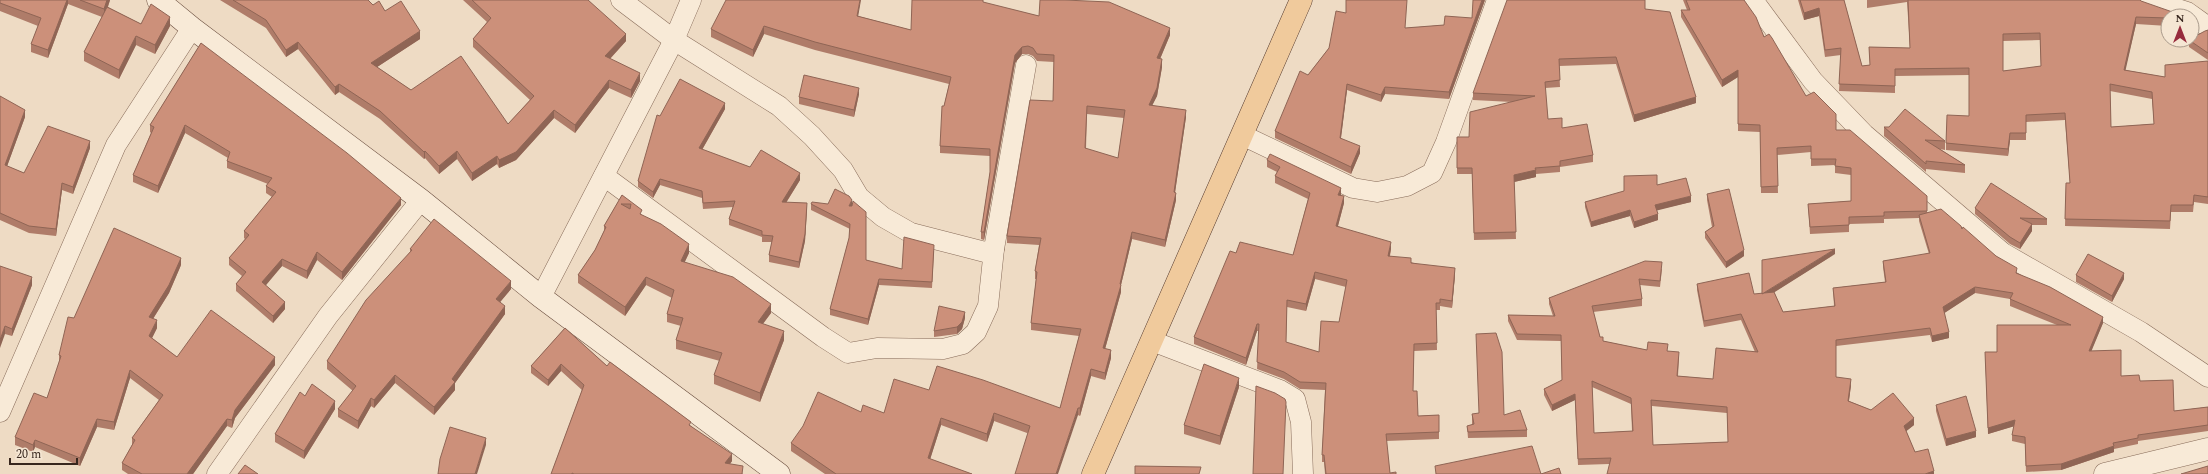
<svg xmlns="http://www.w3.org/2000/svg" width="2208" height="474" font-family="Spectral,serif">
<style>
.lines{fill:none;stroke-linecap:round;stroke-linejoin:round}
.minor-casing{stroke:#886c5a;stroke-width:21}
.tertiary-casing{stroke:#886c5a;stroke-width:23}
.secondary-casing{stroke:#6a4d3e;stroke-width:23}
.primary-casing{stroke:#563b2f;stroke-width:23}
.minor{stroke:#f8ead7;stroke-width:20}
.tertiary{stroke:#f8ead7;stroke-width:22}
.secondary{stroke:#f8ead7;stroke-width:22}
.primary{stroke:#f0ca9c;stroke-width:22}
.wall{fill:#af7c69;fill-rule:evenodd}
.shaded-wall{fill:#8f6555}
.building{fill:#cc907a;stroke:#8f6555;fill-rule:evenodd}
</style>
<rect width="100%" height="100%" fill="#eedbc4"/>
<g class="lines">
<!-- minor casing -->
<g class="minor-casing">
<g id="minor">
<polyline points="621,0 674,40 779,106 812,136 843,170 859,197 883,217 911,233 985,252 994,249 1026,65"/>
<polyline points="1753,0 1813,81 1864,134 2003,253 2141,332 2208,377"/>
<polyline points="2149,0 2187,12 2208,27"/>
<polyline points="1242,135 1353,188 1377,192 1407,186 1432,173 1446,142 1497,0"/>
<polyline points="604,176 823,337 848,353 877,348 943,349 963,344 976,332 988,306 994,249"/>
<polyline points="541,297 674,40 691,0"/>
<polyline points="1152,341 1280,390 1295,399 1301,422 1303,474"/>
<polyline points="0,412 116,145 192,28"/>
<polyline points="217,474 328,316 421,200"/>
</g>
</g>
<!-- tertiary casing -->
<g class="tertiary-casing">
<polyline id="tertiary" points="2105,474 2208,449"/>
</g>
<!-- secondary casing -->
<g class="secondary-casing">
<polyline id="secondary" points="158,0 192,28 421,200 541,297 779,474"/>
</g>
<!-- primary casing -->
<g class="primary-casing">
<polyline id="primary" points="1093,474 1301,0"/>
</g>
<!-- minor -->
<use href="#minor" class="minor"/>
<!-- tertiary -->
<use href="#tertiary" class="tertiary"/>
<!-- secondary -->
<use href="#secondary" class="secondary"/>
<!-- primary -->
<use href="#primary" class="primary"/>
</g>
<!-- wall -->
<g class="wall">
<polygon points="0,0 110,0 108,7 141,24 170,26 155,54 136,45 119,79 84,61 84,52 102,17 68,4 48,58 31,52 31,44 38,26 0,11"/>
<polygon points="220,0 368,0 373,5 385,11 420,39 377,67 411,90 508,124 530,100 473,47 473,39 487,22 463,0 588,0 626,41 610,59 640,81 631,98 609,88 575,133 554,118 516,160 499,168 497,164 472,181 457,159 439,174 425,158 424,159 380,119 339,92 335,95 298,49 286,57 266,28"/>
<polygon points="1485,0 1449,99 1385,94 1381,102 1347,90 1341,138 1360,153 1351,174 1275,138 1275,131 1308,75 1329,48 1406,28 1444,25 1472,18"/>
<path d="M1683,0H1744L1764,37L1806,96L1836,130L1927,196V212L1962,229L2017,273L2103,323L2091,351L2121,376L2140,381L2174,411L2208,407V431L2138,441V444L2114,449V452L2061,470L2026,472L2025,444L2012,441V435L2014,426L1988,434L1985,352H1997L2057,325L2010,306V299L1975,293L1944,313L1949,338L1932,342L1930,335L1836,346V377L1851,385L1849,401L1871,410L1914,425L1906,431L1915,452L1934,474L1609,464L1578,465L1575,400L1552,411L1544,395V389L1562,380L1561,341L1517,340L1508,321V315L1553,316L1549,304V298L1662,269L1660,287L1640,285L1642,299V306L1593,312L1600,337L1603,341L1647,350L1668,351L1679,358L1678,376L1713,379L1755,352L1741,320L1704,327L1697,290V284L1754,294H1762L1835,254L1774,292L1783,312L1834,306L1833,288L1885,282L1883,267V261L1929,254L1919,221V218L1884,219V223L1849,224V232L1810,234L1808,204L1851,201V175L1835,173V165L1811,166V152L1777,155L1778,193H1761L1760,132L1738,131V77L1722,87L1681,17V10H1687ZM1592,387L1631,404L1632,431L1594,433ZM1652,406L1727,413L1728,442L1653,445Z"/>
<path d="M1798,0H1844L1862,66L1870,65L1869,47L1910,48L1907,2L1867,8V0H2140L2141,1L2168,16V26L2136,24L2125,70L2165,77L2208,61V204L2194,202L2193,212H2171L2170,229L2065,226L2066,183H2070L2065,120L2026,122V140H2010L2008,156L1946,150V143L1969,116V75L1895,76V93L1839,91L1841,55L1825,57L1819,16L1804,20ZM2040,40L2041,66L2003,71V41ZM2110,91L2152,99L2154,124L2111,127Z"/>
<path d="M983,3L1039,16L1170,35L1160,59L1162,67L1157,96L1152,105L1186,117L1175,193L1176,200L1165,247L1132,239L1121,285V292L1105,349L1111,358L1105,380L1091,376L1080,416L1078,415L1027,433L994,421L987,442L941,425L930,459L972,474H825L791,451V443L861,412L884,413L929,390L1060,408L1079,336L1031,330V323L1036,279H1035V271L1039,245L1007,243V236L1053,101L1054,62L1037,61L1033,56L1028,54H1022L1015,63L984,240L981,239V232L990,172V156L940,153V146L944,106L949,84L815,50L764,34L753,57L711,37V29L858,16L911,30ZM1087,114L1124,118L1118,158L1086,149Z"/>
<polygon points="1645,9 1696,103 1634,122 1616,64 1559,66 1560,87 1545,88 1548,119 1562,128 1593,155 1593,162 1560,167 1560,172 1536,174 1536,177 1514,182 1516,239 1474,240 1472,174 1457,174 1457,137 1469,137 1512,102 1473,100 1473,93"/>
<polygon points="2208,30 2208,60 2189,47 2189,40"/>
<polygon points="201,43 401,205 342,280 317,260 307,279 282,266 265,285 285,309 273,323 236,291 236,284 242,276 229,265 229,258 245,239 244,238 244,231 272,197 266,193 266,186 268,184 227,168 227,161 228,158 185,133 158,193 133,182 133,175 151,133 150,132 150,125"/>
<polygon points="859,94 854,117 799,104 799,97"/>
<polygon points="0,96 25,117 7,166 24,173 90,148 73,194 62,190 56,236 29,233 0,220"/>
<polygon points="725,109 702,150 750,167 800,180 786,203 807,210 805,241 799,268 769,262 769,255 772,242 762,242 762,237 729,225 729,219 733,207 703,209 702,198 660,185 653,198 638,187 638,181 660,116"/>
<polygon points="1884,127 1945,141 1945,150 1940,149 1965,165 1965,173 1926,169 1926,172 1884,136"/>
<path d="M1267,160L1341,195L1344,203L1338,226L1391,249L1390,256L1455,275L1452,308L1440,306V310H1436L1437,350L1414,351L1413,391L1418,416L1439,415V439L1386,441L1390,473L1396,474H1325L1324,462H1322V455L1325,390L1300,389L1284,379L1257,369L1259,331H1257L1246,365L1194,344V337L1236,253L1293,255L1308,199L1275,183V176L1277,172L1267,167ZM1315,279L1346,287L1339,322L1319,352L1286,343L1287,307L1306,311Z"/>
<polygon points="1657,185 1691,202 1656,210 1658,220 1634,228 1630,216 1591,227 1585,207 1585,202"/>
<polygon points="1707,194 1744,256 1726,268 1705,238 1705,232 1712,227 1707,200"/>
<polygon points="622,195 642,215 689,253 684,263 771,313 763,324 784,340 760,402 714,384 714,375 720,361 676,349 676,340 681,326 667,322 667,314 672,298 646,285 625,316 578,283 578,275 595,250 604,231 604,226"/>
<polygon points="811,204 828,204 852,206 866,260 902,269 934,251 932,288 879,285 868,325 830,315 830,309 849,238 850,229 811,210"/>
<polygon points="1975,208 2047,219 2047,225 2032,225 2032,231 2020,249 2010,244 1975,214"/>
<polygon points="410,249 511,289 500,302 505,314 455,383 455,390 434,415 395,383 374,408 371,406 358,429 338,417 338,409 353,391 327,369 327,361 410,252"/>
<polygon points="181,265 169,293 153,319 157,328 152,338 177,357 275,365 235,418 232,428 227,426 193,474 128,474 122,470 122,463 132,445 132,438 159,400 130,378 114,430 97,427 80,466 35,447 33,452 15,445 15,437 47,398 59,363 59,355 74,318"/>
<polygon points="0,266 32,285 12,336 5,334"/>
<polygon points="2076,275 2124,279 2112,302 2076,282"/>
<polygon points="965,318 962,329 957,334 934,337 934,331"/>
<polygon points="565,328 607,366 691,426 732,461 730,464 743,474 551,474 582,390 561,371 548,386 531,373 531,366"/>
<polygon points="1239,387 1220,445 1184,434 1184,425"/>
<polygon points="305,396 335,409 304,459 275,442 275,434"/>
<polygon points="1936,405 1976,437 1946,446 1936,411"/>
<polygon points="1472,414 1504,415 1527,430 1527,437 1468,438 1467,426 1472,425"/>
</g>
<!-- shaded-wall -->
<g class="shaded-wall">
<polygon points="67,0 68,0 68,4 48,58 48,50"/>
<polygon points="107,0 110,0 104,17 104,9"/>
<polygon points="860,0 861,0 857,23 857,16"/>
<polygon points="1482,0 1485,0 1449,99 1449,92"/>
<polygon points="1819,8 1819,16 1804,20 1804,13"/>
<polygon points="170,17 170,26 155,54 155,45"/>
<polygon points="2136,17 2136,24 2124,77 2124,70"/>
<polygon points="764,26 764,34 753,57 753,50"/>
<polygon points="1170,28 1170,35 1157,66 1157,58"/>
<polygon points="420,31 420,39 371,71 371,63"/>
<polygon points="626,34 626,41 605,64 605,56"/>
<polygon points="136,36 136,45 119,79 119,70"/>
<polygon points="298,42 298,49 286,57 286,50"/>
<polygon points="1022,47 1022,54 1015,63 984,240 984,232 1015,55"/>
<polygon points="1162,59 1162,67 1157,96 1149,112 1149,105"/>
<polygon points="1738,70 1738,77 1722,87 1722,80"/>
<polygon points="640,73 640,81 631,98 631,90"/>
<polygon points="609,80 609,88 575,133 575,125"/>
<polygon points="339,84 339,92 335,95 335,87"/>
<polygon points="1347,84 1347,90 1340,145 1340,138"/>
<polygon points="1385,87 1385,94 1381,102 1381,95"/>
<polygon points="859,88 859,94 854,117 854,110"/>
<polygon points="1696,97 1696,103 1634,122 1634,115"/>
<polygon points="725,103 725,109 699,155 699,148"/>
<polygon points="25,110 25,117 5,172 5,165"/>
<polygon points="554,110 554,118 516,160 499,168 499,160"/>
<polygon points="1186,110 1186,117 1174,199 1176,193 1176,200 1165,247 1165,240 1174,192"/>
<polygon points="185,125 185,133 158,193 158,186"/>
<polygon points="2010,133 2010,140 2008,156 2008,149"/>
<polygon points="90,141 90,148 73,194 73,187"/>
<polygon points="1360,146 1360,153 1351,174 1351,167"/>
<polygon points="425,151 425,158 424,159 424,152"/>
<polygon points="457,151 457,159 439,174 439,166"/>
<polygon points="497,156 497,164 472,181 472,173"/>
<polygon points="1536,170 1536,177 1514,182 1514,175"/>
<polygon points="800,173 800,180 782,209 782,202"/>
<polygon points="660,179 660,185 653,198 653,192"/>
<polygon points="62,183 62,190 56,236 56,229"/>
<polygon points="1341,188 1341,195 1338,202 1338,195"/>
<polygon points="1344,196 1344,203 1336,233 1336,226"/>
<polygon points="1691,196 1691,202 1655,211 1655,205"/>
<polygon points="401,198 401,205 342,280 342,272"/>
<polygon points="852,200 852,206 849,212 849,206"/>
<polygon points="807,203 805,241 799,268 799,262"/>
<polygon points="1630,210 1630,216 1591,227 1591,222"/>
<polygon points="1658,214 1658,220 1634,228 1634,222"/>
<polygon points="2032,224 2032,231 2020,249 2020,243"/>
<polygon points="1132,232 1132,239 1121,285 1121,292 1103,356 1103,348 1120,284"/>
<polygon points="1391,242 1391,249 1388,263 1388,256"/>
<polygon points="689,244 689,253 681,270 681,261"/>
<polygon points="1835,249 1835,254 1762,300 1762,294"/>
<polygon points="1744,250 1744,256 1726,268 1726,262"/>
<polygon points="317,252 317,260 307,279 307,271"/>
<polygon points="181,258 181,265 169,293 149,325 149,317"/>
<polygon points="282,259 282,266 262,290 262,282"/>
<polygon points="1455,268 1455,275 1452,308 1452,301"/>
<polygon points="1315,272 1315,279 1306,311 1306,304"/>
<polygon points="2124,273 2124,279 2112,302 2112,296"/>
<polygon points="32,277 32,285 12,336 12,329"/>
<polygon points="646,277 646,285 625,316 625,307"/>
<polygon points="879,279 879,285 868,325 868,319"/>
<polygon points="511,281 511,289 496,307 496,299"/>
<polygon points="1975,287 1975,293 1943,314 1943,307"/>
<polygon points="285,302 285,309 273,323 273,316"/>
<polygon points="771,304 771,313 758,330 758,322"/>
<polygon points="505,306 505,314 455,383 455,390 434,415 434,407 452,379"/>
<polygon points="965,312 965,318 962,329 957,334 957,327"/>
<polygon points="2103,317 2103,323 2089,357 2089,351"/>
<polygon points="157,320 157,328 149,344 149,336"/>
<polygon points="1257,324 1257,331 1246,365 1246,358"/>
<polygon points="5,326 5,334 0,348 0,340"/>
<polygon points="784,331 784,340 760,402 760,393"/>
<polygon points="1949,332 1949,338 1932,342 1932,336"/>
<polygon points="1111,350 1111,358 1105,380 1105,373"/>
<polygon points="275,357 275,365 235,418 232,428 232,420 235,410"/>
<polygon points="561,364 561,371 548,386 548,380"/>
<polygon points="1091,369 1091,376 1080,416 1080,408"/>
<polygon points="130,370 130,378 114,430 114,422"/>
<polygon points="395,375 395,383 374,408 374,400"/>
<polygon points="1239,378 1239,387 1220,445 1220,436"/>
<polygon points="1851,379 1851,385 1848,407 1848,401"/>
<polygon points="1575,394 1575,400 1552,411 1552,405"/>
<polygon points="371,398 371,406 358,429 358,421"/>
<polygon points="335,401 335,409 304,459 304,451"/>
<polygon points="1078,408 1078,415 1058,474 1056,474"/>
<polygon points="994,413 994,421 987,442 987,434"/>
<polygon points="941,418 941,425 928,466 928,458"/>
<polygon points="1914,418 1914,425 1904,433 1904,426"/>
<polygon points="97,419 97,427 80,466 80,458"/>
<polygon points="227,419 227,426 193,474 187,474"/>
<polygon points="2015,420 2015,426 1988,434 1988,428"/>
<polygon points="1976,431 1976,437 1946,446 1946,439"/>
<polygon points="486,438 486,445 477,474 475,474"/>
<polygon points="35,440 35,447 33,452 33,445"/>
<polygon points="2114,446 2114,452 2061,470 2061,464"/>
<polygon points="732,454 732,461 725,470 725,463"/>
<polygon points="1934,471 1934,474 1925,474"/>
</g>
<!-- building -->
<g class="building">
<polygon points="0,0 67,0 48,50 31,44 41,18 0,3"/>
<polygon points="80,0 107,0 104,9"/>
<polygon points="233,0 368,0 373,5 379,1 385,11 401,1 420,31 371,63 411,90 461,56 508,124 534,96 473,39 491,18 472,0 588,0 626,34 605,56 640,73 631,90 609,80 575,125 554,110 516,152 499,160 497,156 472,173 457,151 439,166 425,151 424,152 380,111 339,84 335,87 298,42 286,50 266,20"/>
<path d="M726,0H860L857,16L911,30L912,0H983V2L1039,16L1040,0H1065L1109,2L1170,28L1157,58L1162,59L1157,88L1149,105L1186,110L1174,192L1176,193L1165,240L1132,232L1120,284L1121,285L1103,348L1111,350L1105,373L1091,369L1080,408H1078L1056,474H1015L1030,426L994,413L987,434L941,418L928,458L972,474H836L791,443L803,426L818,392L861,412L863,405L884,413L894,379L929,390L937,366L983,380L1060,408L1081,329L1031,323L1037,272L1035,271L1041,238L1007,236L1030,100L1053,101L1054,55L1037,54L1033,48L1028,46L1022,47L1015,55L984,232H981L990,172V149L940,146L942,106H944L951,77L815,42L764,26L753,50L711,29ZM1087,106L1125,110L1118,158L1085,148Z"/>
<polygon points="1346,0 1407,0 1405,28 1444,25 1445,16 1472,18 1473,0 1482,0 1449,92 1385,87 1381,95 1347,84 1340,138 1360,146 1351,167 1275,131 1300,71 1308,75 1329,48 1336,11 1346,13"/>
<polygon points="1507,0 1645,0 1645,9 1670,12 1696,97 1634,115 1616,57 1559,59 1560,80 1545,82 1548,119 1562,118 1562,128 1587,124 1593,155 1560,161 1560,166 1535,168 1536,170 1514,175 1516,232 1474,233 1472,168 1457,168 1457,137 1469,137 1470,112 1535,96 1473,93"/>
<polygon points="1686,0 1744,0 1756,17 1764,37 1769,34 1772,38 1806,96 1814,92 1836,114 1836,130 1850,130 1927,196 1927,211 1884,212 1884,216 1849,217 1849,225 1810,227 1808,204 1851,201 1851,168 1835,166 1836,159 1811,159 1811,146 1777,148 1778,186 1761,187 1760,125 1738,124 1738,70 1722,80 1681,10 1690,10"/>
<path d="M1800,0H1844L1862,66L1870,65L1869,47L1910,48L1908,0H2140L2141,1L2181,15L2183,16H2168V18L2136,17L2124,70L2165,77V65L2208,61V197L2194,195L2193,205H2171L2170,221L2065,219L2066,183H2070L2065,113L2026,115V133H2010L2008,149L1946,143L1947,115L1969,116V68L1895,69V86L1839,84L1841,48L1825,50L1819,8L1804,13ZM2040,33L2041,66L2003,71V34ZM2110,84L2152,92L2154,124L2111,127Z"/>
<polygon points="151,4 170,17 155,45 136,36 119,70 84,52 107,7 141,24"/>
<polygon points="2208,30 2208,53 2189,40 2192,40 2192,38 2205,31"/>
<polygon points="201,43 347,153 401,198 342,272 317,252 307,271 282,259 262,282 285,302 273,316 236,284 246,272 229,258 249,235 244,231 276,192 266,186 272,178 227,161 230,152 185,125 158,186 133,175 154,127 150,125"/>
<polygon points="804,75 859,88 854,110 799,97"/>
<polygon points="680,79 725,103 699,148 750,167 761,150 800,173 782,202 807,203 805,234 799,262 769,255 773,236 762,235 762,231 729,219 735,201 703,203 702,191 660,179 653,192 638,181 657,115 660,116"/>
<polygon points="0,96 25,110 5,165 24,173 48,126 90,141 73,187 62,183 56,229 29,226 0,213"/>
<polygon points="1905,109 1945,141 1925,140 1965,165 1926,161 1926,164 1884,127 1889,127"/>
<path d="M1270,154L1341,188L1338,195L1344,196L1336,226L1391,242L1388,256L1411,258V263L1455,268L1452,301L1440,299V303H1436L1437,343L1414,344L1413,391H1417L1418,416L1439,415V432L1386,434L1390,473L1396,472V474H1326L1324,455H1322L1326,383L1300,382L1284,372L1257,362L1259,324H1257L1246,358L1194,337L1230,251L1236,253L1240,242L1293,255L1310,193L1275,176L1280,167L1267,160ZM1315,272L1347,280L1339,322L1321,321L1319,352L1286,342L1287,300L1306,304Z"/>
<polygon points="1657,175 1657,185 1686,178 1691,196 1655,205 1658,214 1634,222 1630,210 1591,222 1585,202 1624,191 1624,176"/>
<polygon points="1991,183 2047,219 2020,218 2032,224 2020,243 2010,237 1975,208"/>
<polygon points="835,189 849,196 852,200 849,206 852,206 853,201 866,212 866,260 902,269 904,237 934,245 932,282 879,279 868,319 830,309 849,238 850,224 811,204 812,202 828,204"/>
<polygon points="1729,189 1744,250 1726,262 1705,232 1714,226 1707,194"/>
<path d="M622,195L642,210L640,214L661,224L689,244L681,261L733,277L771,304L758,322L784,331L760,393L714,375L722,353L676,340L683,318L667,314L674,290L646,277L625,307L578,275L595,250L606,227L604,226ZM621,204H631L630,209Z"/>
<path d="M1941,209L1961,226L1962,229L1963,227L1996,256L2017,268L2016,273L2050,287L2103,317L2089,351L2121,350V376L2139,375L2140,381L2173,380L2174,411L2208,407V425L2138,435V438L2113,443L2114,446L2061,464L2026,466L2025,437L2012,435L2015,420L1988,428L1985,352H1997V325H2071L2010,299L2013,293L1975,287L1943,307L1949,332L1932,336L1930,328L1836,340V377L1851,379L1848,401L1871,410L1893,393L1914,418L1904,426L1915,452L1928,449L1934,471L1925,474H1607L1611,458L1578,459L1575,394L1552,405L1544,389L1562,380L1561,335L1517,334L1508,315L1555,316L1549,298L1645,261L1662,262L1660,281L1639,279L1642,299L1592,306L1600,337H1603V341L1647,350L1648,342L1668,344L1667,351L1679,352L1677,376L1713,379L1716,348L1758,352L1741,314L1704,321L1697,284L1749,273L1754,294L1774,292L1783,312L1835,306L1833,288L1886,282L1883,261L1930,253L1919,215ZM1592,381L1631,398L1633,431L1594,433ZM1651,400L1727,407L1728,442L1653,445Z"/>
<polygon points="434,219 511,281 496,299 505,306 452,379 455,382 434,407 395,375 374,400 371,398 358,421 338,409 356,386 327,361 366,300 412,250 410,249"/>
<polygon points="114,228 181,258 169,285 149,317 157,320 149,336 177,357 211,310 275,357 235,410 232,420 227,419 187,474 142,474 122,463 135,440 132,438 163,395 130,370 114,422 97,419 80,458 35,440 33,445 15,437 34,393 47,398 61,356 59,355 68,317 74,318"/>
<polygon points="1835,249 1762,294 1762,260"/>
<polygon points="2088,254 2124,273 2112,296 2076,275"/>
<polygon points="0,266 32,277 12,329 5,326 0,340"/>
<polygon points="939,306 965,312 962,322 957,327 934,331"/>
<polygon points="565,328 607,366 610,362 691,422 689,425 732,454 725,463 743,466 742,474 574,474 572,473 572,474 551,474 584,385 561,364 548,380 531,366"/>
<polygon points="1496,333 1502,352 1504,415 1520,410 1527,430 1468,432 1467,426 1474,424 1472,414 1479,413 1476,334"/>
<polygon points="1204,364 1239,378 1220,436 1184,425"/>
<polygon points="312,384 335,401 304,451 275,434 300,392 305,396"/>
<polygon points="1256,386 1275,393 1285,399 1286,402 1283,474 1253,474"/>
<polygon points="1966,396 1976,431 1946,439 1936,405"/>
<polygon points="450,427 486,438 475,474 438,474 440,459"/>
<polygon points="1532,446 1541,474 1559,468 1561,474 1436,474 1435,466"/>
<polygon points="245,465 258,474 238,474"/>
<polygon points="1135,466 1201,467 1199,474 1135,474"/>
<polygon points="2208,466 2208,474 2181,474"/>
</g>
<!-- north arrow -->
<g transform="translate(2180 28)"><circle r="19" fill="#f5e6d3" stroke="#a99a8b"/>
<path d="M0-3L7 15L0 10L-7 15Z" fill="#972b3c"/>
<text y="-6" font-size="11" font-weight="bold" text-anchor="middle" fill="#38271e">N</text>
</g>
<!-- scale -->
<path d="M10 458v6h67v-6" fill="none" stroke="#38271e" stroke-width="2"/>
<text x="16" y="458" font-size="12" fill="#38271e" stroke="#f5e6d3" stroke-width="3" paint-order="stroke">20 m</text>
</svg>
